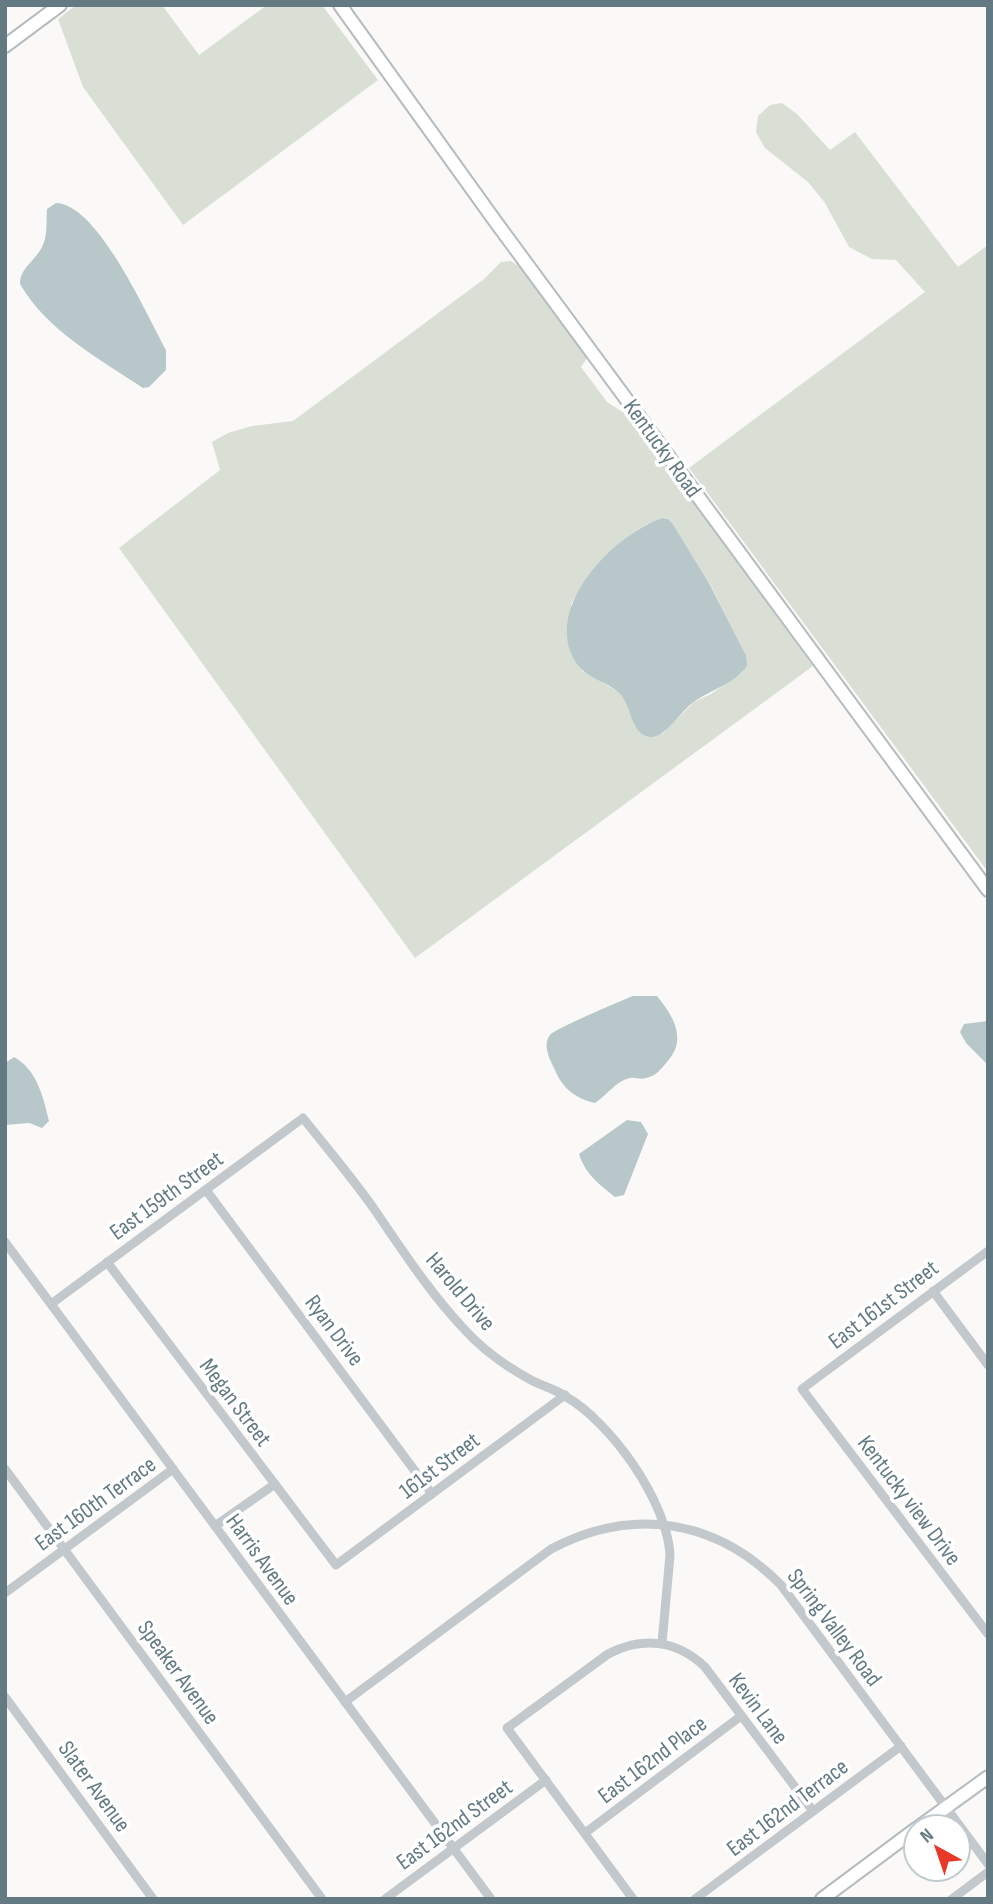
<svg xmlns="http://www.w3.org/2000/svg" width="993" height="1904" font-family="'Sofia Sans Condensed',sans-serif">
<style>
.green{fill:#dadfd6;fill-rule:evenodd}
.water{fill:#b8c8ca}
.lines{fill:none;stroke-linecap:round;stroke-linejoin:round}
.secondary-casing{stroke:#b5bcc0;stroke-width:16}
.street{stroke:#c2c8cb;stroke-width:9}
.secondary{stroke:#fff;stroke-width:12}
.labels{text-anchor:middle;stroke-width:7;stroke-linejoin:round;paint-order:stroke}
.street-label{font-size:23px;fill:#647a83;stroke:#fff}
</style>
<rect width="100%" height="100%" fill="#faf9f7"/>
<!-- green -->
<g class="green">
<polygon points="76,5 162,5 199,55 267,5 322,5 378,80 183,225 83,87 58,19"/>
<polygon points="782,103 797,114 830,150 855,132 958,267 988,245 988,872 689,468 925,292 896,260 872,259 849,247 825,203 808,182 765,148 756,132 758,116 770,105"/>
<path d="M511,261L524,270L588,357L581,367L607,402L632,418L813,666L415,958L119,548L220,470L212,442L228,433L252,426L293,421L484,279L501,262ZM662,518L668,519L673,524L710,584L746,655L743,672L711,694L694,702L662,734L635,726L625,700L619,692L582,671L571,604C592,568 622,532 662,518Z"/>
</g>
<!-- water -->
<g class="water">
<path d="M56,203C98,204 147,316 166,350V370L149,387L143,388C100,359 47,331 20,284C19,269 36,260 42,247C48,236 46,221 47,209Z"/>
<path d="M662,518L668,519L673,524L709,583L746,655L747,666C734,685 708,690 690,705C679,714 665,738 650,737C631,735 631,706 621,695C608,680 587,681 575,661C543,606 614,535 662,518Z"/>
<path d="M633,996H657C673,1016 688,1039 667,1062C661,1069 656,1076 646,1078C641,1080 635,1077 630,1078C616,1081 607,1095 595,1103C575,1098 563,1089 555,1070C550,1060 542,1045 550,1035C554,1029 621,1001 633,996Z"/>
<polygon points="988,1021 988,1065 966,1043 960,1032 964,1024"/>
<path d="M14,1057C37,1070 43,1096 49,1121L42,1128L29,1123L5,1125V1063Z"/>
<path d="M627,1120L641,1122L648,1134L624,1195L615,1197C600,1185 585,1174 579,1154Z"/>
</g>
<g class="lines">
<!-- secondary casing -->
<g class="secondary-casing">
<g id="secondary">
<polyline points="340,5 495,221 988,890"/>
<polyline points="5,46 60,5"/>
<polyline points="919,1827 988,1777"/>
<polyline points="822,1899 916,1829"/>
</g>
</g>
<!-- street -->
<g class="street">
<polyline points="206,1190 432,1494"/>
<polyline points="5,1242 491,1899"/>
<polyline points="988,1251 802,1389 988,1634"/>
<polyline points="107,1262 336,1565 565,1395"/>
<polyline points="933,1291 988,1365"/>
<path d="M51,1304L303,1118C326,1147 350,1175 372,1206C401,1248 429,1292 464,1329C483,1350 507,1367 531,1380C542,1386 555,1389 565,1396C612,1423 667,1502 670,1555L662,1643"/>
<polyline points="5,1469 322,1899"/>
<polyline points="215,1526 275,1484"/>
<polyline points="5,1593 173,1469"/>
<polyline points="5,1697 153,1899"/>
<path d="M345,1702L551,1549C633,1506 716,1519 781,1585L988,1864"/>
<polyline points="585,1833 741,1716"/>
<polyline points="385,1899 546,1780"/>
<path d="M633,1899L507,1728L608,1654C642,1636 677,1640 705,1667L813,1811"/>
<polyline points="695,1899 901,1746"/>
<polyline points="952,1899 988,1872"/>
</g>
<!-- secondary -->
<use href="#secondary" class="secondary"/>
</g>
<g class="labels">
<!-- street labels -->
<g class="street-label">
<text transform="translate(663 448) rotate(54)" y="8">Kentucky Road</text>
<text transform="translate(166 1195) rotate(-36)" y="8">East 159th Street</text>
<text transform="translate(461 1291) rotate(50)" y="8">Harold Drive</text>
<text transform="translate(883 1304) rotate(-37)" y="8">East 161st Street</text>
<text transform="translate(335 1330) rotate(53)" y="8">Ryan Drive</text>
<text transform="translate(236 1402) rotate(53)" y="8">Megan Street</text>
<text transform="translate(439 1465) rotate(-37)" y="8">161st Street</text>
<text transform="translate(910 1500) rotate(53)" y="8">Kentucky view Drive</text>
<text transform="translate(95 1503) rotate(-36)" y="8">East 160th Terrace</text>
<text transform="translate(263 1559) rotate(54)" y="8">Harris Avenue</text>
<text transform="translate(835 1627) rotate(53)" y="8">Spring Valley Road</text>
<text transform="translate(179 1672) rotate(54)" y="8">Speaker Avenue</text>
<text transform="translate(759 1708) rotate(53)" y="8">Kevin Lane</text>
<text transform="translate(652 1759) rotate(-37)" y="8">East 162nd Place</text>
<text transform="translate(95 1786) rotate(54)" y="8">Slater Avenue</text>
<text transform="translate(787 1807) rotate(-37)" y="8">East 162nd Terrace</text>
<text transform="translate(454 1824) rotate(-36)" y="8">East 162nd Street</text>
</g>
</g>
<!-- border -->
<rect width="993" height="1904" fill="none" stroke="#647a83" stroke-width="14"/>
<!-- north arrow -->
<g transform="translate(937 1848) rotate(320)"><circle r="33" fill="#ffffff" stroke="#c1cacd" stroke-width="2"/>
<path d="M0-5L12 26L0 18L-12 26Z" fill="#e83928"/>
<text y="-10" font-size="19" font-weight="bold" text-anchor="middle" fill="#647a83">N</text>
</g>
</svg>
